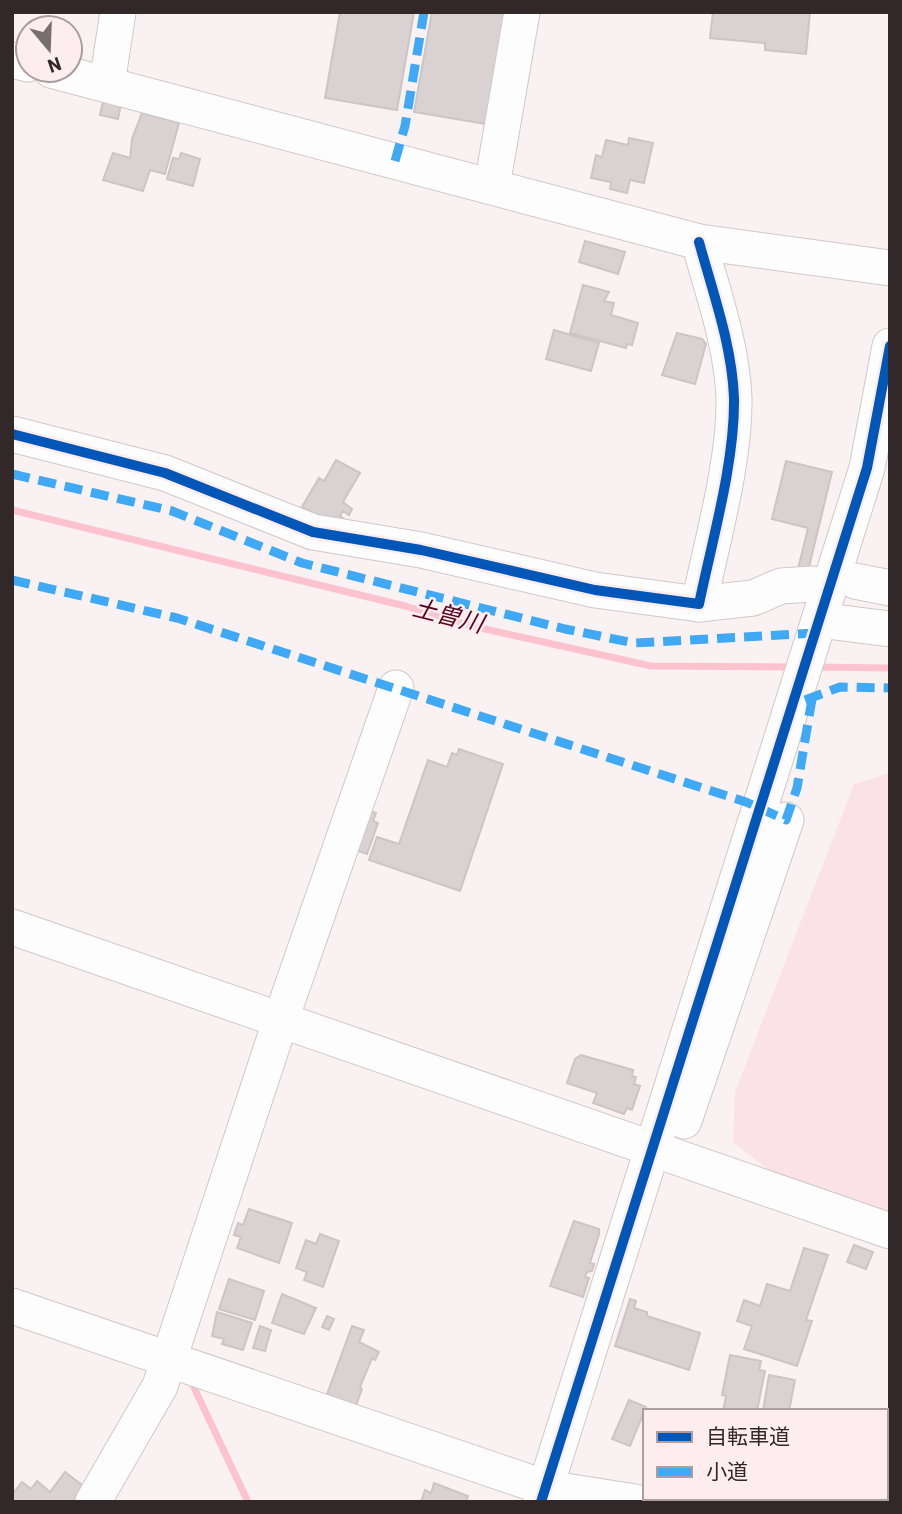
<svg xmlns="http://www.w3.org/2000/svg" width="902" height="1514" font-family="Barlow,'Noto Sans JP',sans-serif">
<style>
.green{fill:#fbe2e6}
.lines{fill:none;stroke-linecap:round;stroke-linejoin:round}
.stream{stroke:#fcc3ce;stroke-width:7}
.building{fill:#dad1d2;stroke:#cdc4c5;stroke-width:2}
.minor-casing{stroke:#d1c8c9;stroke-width:37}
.minor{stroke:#fefdfd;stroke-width:35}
.quiet{stroke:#3fa9f5;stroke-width:9;stroke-dasharray:18 9;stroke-linecap:butt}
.cycleway-casing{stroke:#feedef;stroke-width:15}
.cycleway{stroke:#0057b8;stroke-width:10}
.labels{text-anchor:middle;stroke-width:5;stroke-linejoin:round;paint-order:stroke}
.water-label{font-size:24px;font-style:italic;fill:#570021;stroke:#feedef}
</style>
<rect width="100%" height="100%" fill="#faf1f2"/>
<!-- green -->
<polygon class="green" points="890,773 890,1219 812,1196 768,1169 733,1142 735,1092 854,784"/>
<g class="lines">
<!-- stream -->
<g class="stream">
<polyline points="12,510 405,606 476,627 651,666 795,667"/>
<polyline points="813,667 890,668"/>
<polyline points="190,1379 248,1502"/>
</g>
</g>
<!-- building -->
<g class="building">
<polygon points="340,12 414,12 397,110 325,98"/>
<polygon points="432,12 506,12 486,124 414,112"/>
<polygon points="713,12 810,12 806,54 765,50 765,43 710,38"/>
<polygon points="104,96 122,99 118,119 100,115"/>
<polygon points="142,113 179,123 165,174 150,170 143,191 103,180 113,153 130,158 132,139"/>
<polygon points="629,138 653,143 644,183 630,180 627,193 610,189 611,182 591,178 596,155 602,157 606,140 628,145"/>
<polygon points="181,153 200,159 193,186 167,179 173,158 179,159"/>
<polygon points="585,241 625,252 618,274 579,262"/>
<polygon points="583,285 609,292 604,301 614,303 611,315 638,323 632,345 627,344 626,348 570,333"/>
<polygon points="554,330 599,343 591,371 546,359"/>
<polygon points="677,333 702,339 706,344 695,384 662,375"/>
<polygon points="336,460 360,473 343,502 352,509 349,515 343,511 340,516 347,521 332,524 302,507 319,478 324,481"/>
<polygon points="786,461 832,472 808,571 798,569 808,528 772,519"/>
<polygon points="459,749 503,764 460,891 369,860 377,837 399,844 428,760 447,767 452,753 457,755"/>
<polygon points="370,811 376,813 373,821 378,823 367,854 352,849"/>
<polygon points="581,1055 633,1070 632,1076 636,1077 634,1084 640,1086 632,1110 627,1108 624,1114 593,1103 597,1093 567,1083 575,1059"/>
<polygon points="249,1209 292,1223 279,1263 237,1248 241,1237 234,1235 238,1223 243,1225"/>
<polygon points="574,1221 599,1229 599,1234 590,1263 594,1264 592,1271 587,1272 585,1277 589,1278 583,1297 550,1286"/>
<polygon points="320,1234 339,1241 323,1287 304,1280 307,1272 296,1268 306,1240 316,1244"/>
<polygon points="854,1245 873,1252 866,1269 847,1262"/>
<polygon points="804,1248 828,1255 806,1320 812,1321 797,1366 744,1349 752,1326 737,1321 744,1300 760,1306 767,1284 790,1291"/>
<polygon points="229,1279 264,1291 255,1320 219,1309"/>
<polygon points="282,1294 316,1308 304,1334 272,1323"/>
<polygon points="630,1299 636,1301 634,1308 647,1312 647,1316 700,1333 689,1370 615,1346"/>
<polygon points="217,1312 252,1323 243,1350 222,1344 224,1339 212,1336"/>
<polygon points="327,1316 334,1319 329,1330 322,1327"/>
<polygon points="260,1326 271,1330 265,1351 253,1348"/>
<polygon points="352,1326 364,1330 359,1342 379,1352 375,1360 372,1358 360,1387 362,1389 354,1411 325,1400"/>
<polygon points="730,1355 761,1361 759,1370 765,1371 757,1411 723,1411 726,1396 722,1395"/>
<polygon points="769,1375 795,1380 789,1411 763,1411"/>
<polygon points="629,1400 646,1407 630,1446 612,1439"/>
<polygon points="65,1472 86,1488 76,1502 12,1502 12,1495 22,1482 31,1489 37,1481 50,1492"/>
<polygon points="434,1483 468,1496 466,1502 421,1502 425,1490 431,1493"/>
<polygon points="749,1498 785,1498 784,1502 748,1502"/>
</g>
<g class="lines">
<!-- minor casing -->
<g class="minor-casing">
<g id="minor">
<polyline points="12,60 28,64"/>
<polyline points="51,70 699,242 890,268"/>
<polyline points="107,84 118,12"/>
<polyline points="492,186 522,12"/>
<path d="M12,434L165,473L313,532L421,550L595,590L699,604C712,541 735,462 734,398C732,345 713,293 699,242"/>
<polyline points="855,581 890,588"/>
<polyline points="699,604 753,598 781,586 812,584"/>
<polyline points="819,620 890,629"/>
<polyline points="12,927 890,1231"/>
<polyline points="684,1121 786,820"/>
<polyline points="12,1306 546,1488 635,1502"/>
<polyline points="93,1502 160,1386 281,1019 396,688"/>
<polyline points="541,1502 867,468 890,346"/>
</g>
</g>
<!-- minor -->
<use href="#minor" class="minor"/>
<!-- quiet -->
<g class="quiet">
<polyline points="395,161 405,126 424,12"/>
<polyline points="12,474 172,511 302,563 565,629 634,643 815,633"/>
<polyline points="12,580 177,618 746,802 786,820 797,788 812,699"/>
<polyline points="805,700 840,687 890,688"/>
</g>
<!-- cycleway casing -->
<g class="cycleway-casing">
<g id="cycleway">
<path d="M12,434L165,473L313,532L421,550L595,590L699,604C712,541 735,462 734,398C732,345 713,293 699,242"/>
<polyline points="541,1502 867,468 890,346"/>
</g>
</g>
<!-- cycleway -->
<use href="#cycleway" class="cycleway"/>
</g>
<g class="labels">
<!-- water labels -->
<g class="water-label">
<text transform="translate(448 616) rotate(14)" y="8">土曽川</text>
</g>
</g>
<!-- border -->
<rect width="902" height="1514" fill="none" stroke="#322729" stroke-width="28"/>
<!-- legend -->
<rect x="643" y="1409" width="245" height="91" fill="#feedef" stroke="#ac9ea0" stroke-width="2"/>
<rect x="657" y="1432" width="35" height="10" fill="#0057b8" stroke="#ac9ea0" stroke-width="2"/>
<text x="706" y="1444" font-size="21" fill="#322729">自転車道</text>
<rect x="657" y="1467" width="35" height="10" fill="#3fa9f5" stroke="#ac9ea0" stroke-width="2"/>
<text x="706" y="1479" font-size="21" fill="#322729">小道</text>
<!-- north arrow -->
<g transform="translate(49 49) rotate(161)"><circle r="33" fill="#feedef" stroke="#ac9ea0" stroke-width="2"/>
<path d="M0-5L12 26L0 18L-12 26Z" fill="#786e6f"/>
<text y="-10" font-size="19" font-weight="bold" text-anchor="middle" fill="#322729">N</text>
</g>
</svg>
